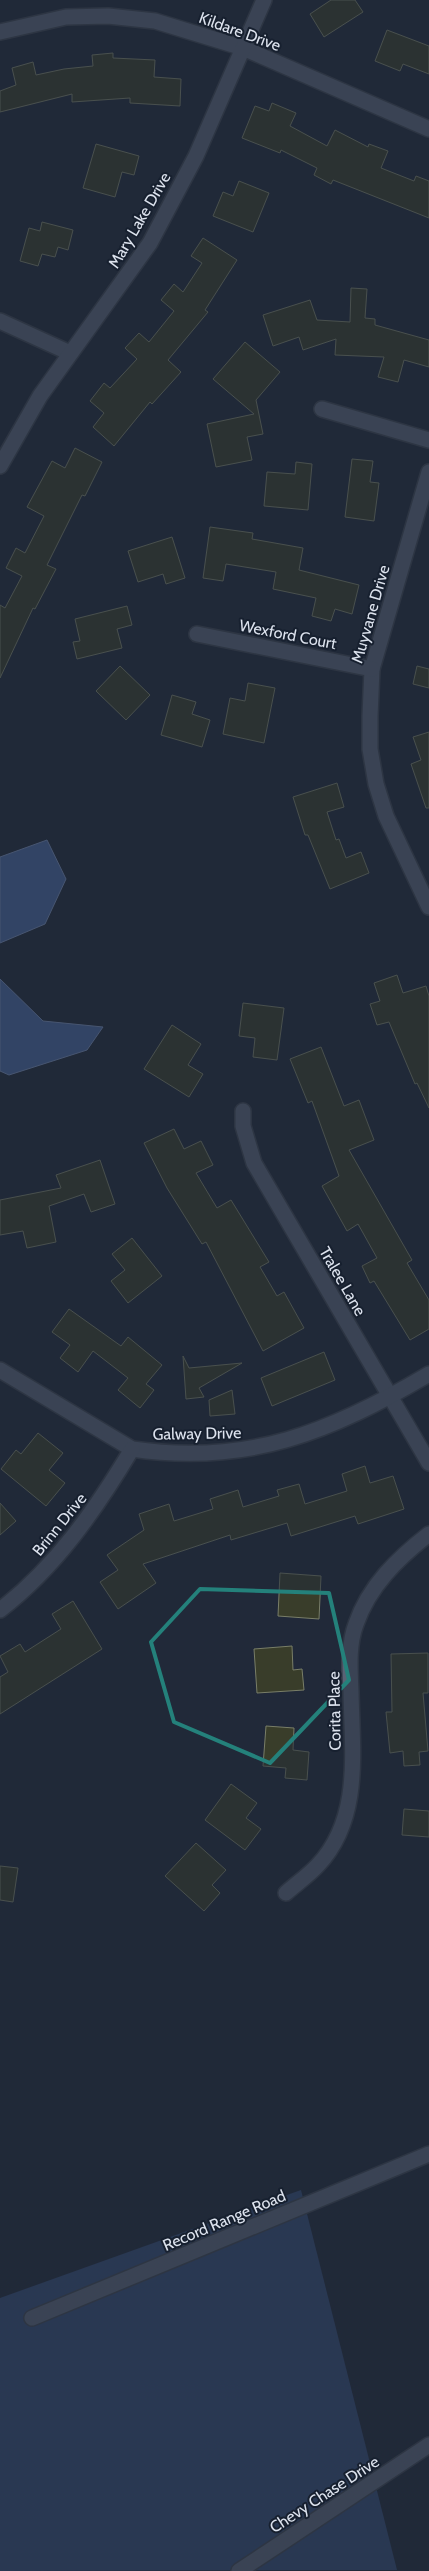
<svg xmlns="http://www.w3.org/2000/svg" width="429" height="2571" font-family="Cabin,sans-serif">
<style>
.green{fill:#344971}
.water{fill:#48649b;stroke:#758ab4}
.building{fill:#393d2a;stroke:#797e68}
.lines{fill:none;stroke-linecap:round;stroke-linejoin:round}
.minor-casing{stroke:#3d4451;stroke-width:18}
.minor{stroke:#596375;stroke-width:15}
.marked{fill:none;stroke:#24817b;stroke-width:4;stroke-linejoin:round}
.labels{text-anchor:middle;stroke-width:4;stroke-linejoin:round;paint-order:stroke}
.street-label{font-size:16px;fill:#dde3ee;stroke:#17202f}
</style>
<rect width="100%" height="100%" fill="#212939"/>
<!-- green -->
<polygon class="green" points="301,2190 397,2570 0,2571 0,2298"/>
<!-- water -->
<g class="water">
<polygon points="47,840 66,879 45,924 0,943 0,857"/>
<polygon points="0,979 43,1021 103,1027 87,1050 9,1075 0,1071"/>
</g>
<!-- building -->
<g class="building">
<polygon points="331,0 355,0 363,12 324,37 310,14"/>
<polygon points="387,30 429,46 429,74 403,64 400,71 375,61"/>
<polygon points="113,53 113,58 155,60 154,77 181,79 180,106 130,103 130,98 72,102 72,94 0,112 0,91 16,85 12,68 33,62 36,75 64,69 93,66 92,55"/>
<polygon points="272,103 296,113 290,126 327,146 335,130 368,147 369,144 388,151 381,168 414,181 416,176 429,181 429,218 333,180 331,184 314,175 317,168 281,150 280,153 242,138 255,106 269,111"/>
<polygon points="96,144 139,156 134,175 122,172 115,197 83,188"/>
<polygon points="239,181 269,193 253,232 213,216 223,192 233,196"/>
<polygon points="42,222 73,230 68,250 58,247 55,257 42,254 38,266 20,261 29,228 40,231"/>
<polygon points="203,238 237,260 205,310 208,312 168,360 181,372 152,404 150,402 114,446 93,427 104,413 90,401 104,383 110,388 137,359 125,348 139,333 149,342 174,311 161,300 174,284 183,292 202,263 191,256"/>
<polygon points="351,288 367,289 365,318 375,319 375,325 429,340 429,367 404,360 398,382 378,377 384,357 335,355 336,339 303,350 299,337 273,346 263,315 310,300 317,320 350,322"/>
<polygon points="245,342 280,372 256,400 263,434 247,437 252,460 216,467 207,424 254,414 213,379"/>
<polygon points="75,448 102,462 85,496 82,495 47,565 56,569 35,609 33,608 0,678 0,605 5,608 22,576 6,568 16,548 25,553 44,516 27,507 52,461 65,468"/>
<polygon points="352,459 373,461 370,482 379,483 374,521 345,517"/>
<polygon points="296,462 312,464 308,510 264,506 267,472 295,474"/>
<polygon points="210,527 253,533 252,539 303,548 299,570 359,585 352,614 335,609 331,621 312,616 316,598 273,589 276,572 226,564 223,581 203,578"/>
<polygon points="172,537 185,578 166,584 163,574 138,582 128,551"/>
<polygon points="127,606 132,625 117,629 122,648 77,659 73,642 80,641 75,619"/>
<polygon points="120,666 150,695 126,720 96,691"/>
<polygon points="417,666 429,669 429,688 413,684"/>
<polygon points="248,683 275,688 264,743 223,734 230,698 245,701"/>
<polygon points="172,695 196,702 192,714 210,720 202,747 161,735"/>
<polygon points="429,732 429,808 426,808 411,764 421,760 413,737"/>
<polygon points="337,783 344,807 327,812 336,840 339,839 346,858 361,852 369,873 330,889 308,835 305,835 293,797"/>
<polygon points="397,975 403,993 426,986 429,996 429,1108 417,1083 415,1084 389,1022 377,1025 370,1004 380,1001 374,983"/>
<polygon points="243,1003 284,1008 277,1060 253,1057 255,1038 239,1036"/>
<polygon points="172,1025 201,1044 188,1065 203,1074 189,1097 144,1069"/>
<polygon points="321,1047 344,1106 359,1100 374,1140 349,1150 412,1260 407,1263 429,1300 429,1329 410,1340 374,1281 370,1283 362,1266 377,1258 358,1224 347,1231 322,1186 339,1176 312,1101 308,1103 290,1059"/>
<polygon points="174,1129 184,1149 201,1141 213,1165 196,1173 217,1208 231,1200 269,1262 260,1267 277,1296 284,1292 304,1328 263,1351 206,1242 202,1244 167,1188 144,1143"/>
<polygon points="100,1160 115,1204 91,1212 84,1194 49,1206 56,1242 27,1248 23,1231 0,1235 0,1200 61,1188 56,1175"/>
<polygon points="132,1238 162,1276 128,1303 111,1281 125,1270 112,1254"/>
<polygon points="69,1309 121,1346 128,1337 162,1365 146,1384 154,1390 140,1408 118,1390 128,1378 93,1351 78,1372 60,1358 70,1345 52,1332"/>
<polygon points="324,1352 335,1380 272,1406 261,1378"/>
<polygon points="183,1356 189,1368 242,1363 199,1388 204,1397 186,1399"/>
<polygon points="232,1390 235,1414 210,1416 209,1400"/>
<polygon points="38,1433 63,1453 49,1470 65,1483 46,1506 1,1469 16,1450 21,1454"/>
<polygon points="365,1466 370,1483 393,1476 404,1509 358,1524 355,1516 291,1536 287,1523 231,1540 230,1535 143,1564 156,1583 118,1609 100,1582 118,1570 107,1555 144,1530 139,1514 169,1504 174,1521 213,1509 210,1499 238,1490 243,1507 279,1496 277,1490 299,1484 305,1504 347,1491 342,1474"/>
<polygon points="0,1503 16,1521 0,1535"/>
<polygon points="280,1573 321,1576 319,1619 278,1616"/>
<polygon points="73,1601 102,1649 0,1714 0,1677 8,1672 0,1656 20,1644 25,1652 61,1629 52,1614"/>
<polygon points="292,1646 293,1670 302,1669 304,1690 257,1693 254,1649"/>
<polygon points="428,1653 428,1693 423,1693 428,1751 419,1752 420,1765 404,1766 403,1751 390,1753 386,1712 392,1712 391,1654"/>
<polygon points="266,1726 294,1728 293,1750 309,1752 307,1780 285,1778 286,1768 263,1766"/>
<polygon points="231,1784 257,1803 246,1818 261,1829 245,1850 205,1820"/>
<polygon points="404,1809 429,1811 429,1837 402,1835"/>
<polygon points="196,1843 226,1870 212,1885 220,1893 204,1911 165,1876"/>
<polygon points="0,1866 18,1868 13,1902 0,1900"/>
</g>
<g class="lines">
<!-- minor casing -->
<g class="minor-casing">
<g id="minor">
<polyline points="0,32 66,17 108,16 155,21 243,48 429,129"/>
<polyline points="0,321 70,353"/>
<polyline points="322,409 429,440"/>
<polyline points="0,466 40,396 150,243 196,156 264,0"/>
<polyline points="429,472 372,669 370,716 370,749 376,784 386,816 429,907"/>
<polyline points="197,634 372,669"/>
<polyline points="243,1111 243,1126 254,1163 429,1463"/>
<path d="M0,1370L132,1449C248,1466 331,1432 429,1374"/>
<path d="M0,1610C56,1567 96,1509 132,1449"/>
<path d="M286,1893C296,1884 309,1875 318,1865C362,1818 352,1751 351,1692C350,1669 348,1645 356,1624C369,1586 398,1558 429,1534"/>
<polyline points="32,2318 429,2154"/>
<polyline points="239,2571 429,2445"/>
</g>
</g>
<!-- minor -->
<use href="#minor" class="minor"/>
</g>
<!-- marked area -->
<path d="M0 0H429V2571H0ZM200,1589L329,1593L349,1680L270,1763L174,1722L151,1642Z" fill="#212939" fill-opacity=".55" fill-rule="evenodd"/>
<path class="marked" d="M200,1589L329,1593L349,1680L270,1763L174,1722L151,1642Z"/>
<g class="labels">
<!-- street labels -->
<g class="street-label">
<text transform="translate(240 31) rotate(20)" y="6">Kildare Drive</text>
<text transform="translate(139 220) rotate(-60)" y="6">Mary Lake Drive</text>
<text transform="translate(370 614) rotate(-74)" y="6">Muyvane Drive</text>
<text transform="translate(288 634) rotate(11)" y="6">Wexford Court</text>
<text transform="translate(343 1281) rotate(60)" y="6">Tralee Lane</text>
<text transform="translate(197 1433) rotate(-1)" y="6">Galway Drive</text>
<text transform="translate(59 1524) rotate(-51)" y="6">Brinn Drive</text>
<text transform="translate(334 1711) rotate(-91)" y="6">Corita Place</text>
<text transform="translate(224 2220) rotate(-23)" y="6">Record Range Road</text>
<text transform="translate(324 2494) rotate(-33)" y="6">Chevy Chase Drive</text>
</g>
</g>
</svg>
